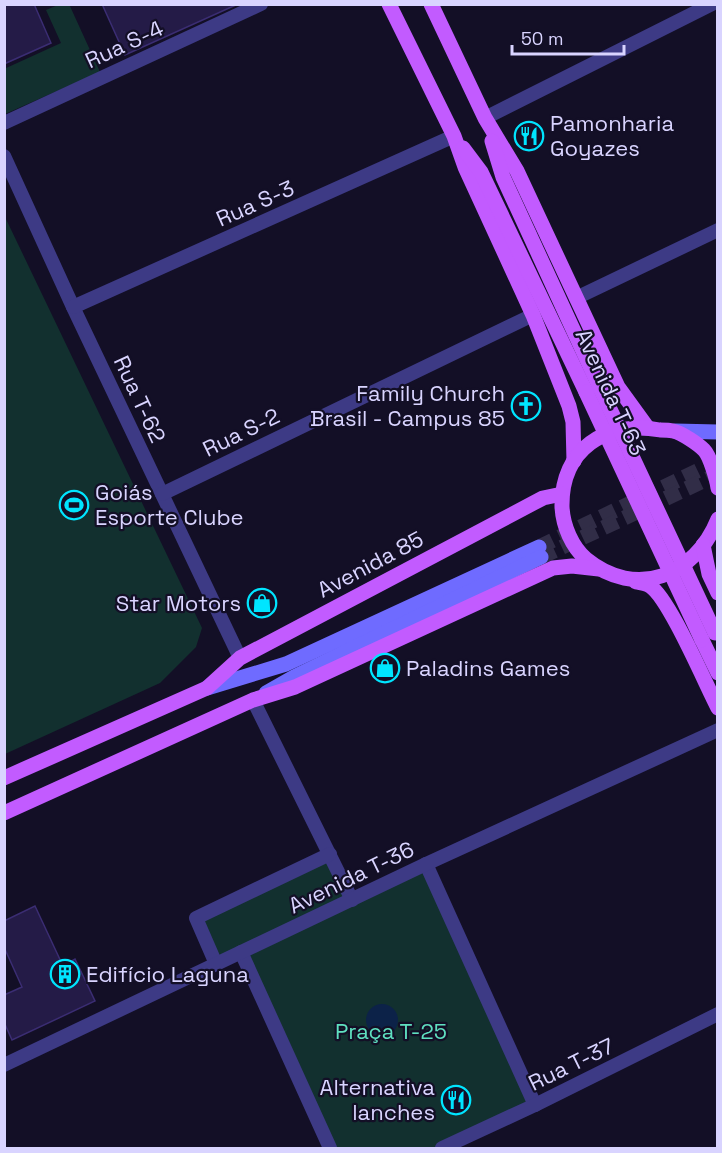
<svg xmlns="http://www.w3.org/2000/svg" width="722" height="1153" font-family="'Space Grotesk',sans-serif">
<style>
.green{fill:#12302f}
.water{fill:#0c2248}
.building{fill:#241b47;stroke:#3b2d73;stroke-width:1.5}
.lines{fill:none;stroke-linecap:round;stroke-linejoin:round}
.secondary-tunnel{stroke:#312d47;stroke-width:15;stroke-dasharray:15 8;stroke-linecap:butt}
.street{stroke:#3d3a85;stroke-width:14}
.secondary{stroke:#6f6bff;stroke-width:15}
.primary{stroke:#c25bff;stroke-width:15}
.primary-bridge{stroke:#c25bff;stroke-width:15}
.labels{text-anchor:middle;stroke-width:4.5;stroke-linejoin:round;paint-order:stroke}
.street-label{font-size:22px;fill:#d9d4ff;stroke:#130f26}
.poi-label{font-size:22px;fill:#d9d4ff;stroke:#130f26;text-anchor:start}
.park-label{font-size:22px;fill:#5fe0c0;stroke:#130f26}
</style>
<rect width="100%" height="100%" fill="#130f26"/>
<!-- green -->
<g class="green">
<polygon points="69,4 100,72 5,114 4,69 61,43 46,10 58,5"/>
<polygon points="5,217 202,628 196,647 160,683 5,754"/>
<polygon points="327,862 344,898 219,956 203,920"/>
<polygon points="425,867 532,1103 437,1148 333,1148 248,955"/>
</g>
<!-- water -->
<circle class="water" cx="382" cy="1020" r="16"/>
<!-- building -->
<g class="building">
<polygon points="4,4 34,4 51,43 4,64"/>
<polygon points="102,4 238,4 125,55"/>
<polygon points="35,906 63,966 75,959 95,1001 12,1040 4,1022 4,995 22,987 4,947 4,921"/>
</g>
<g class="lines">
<!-- secondary-tunnel -->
<g class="secondary-tunnel">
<polyline points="539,547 718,461"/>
<polyline points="541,557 718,474"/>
</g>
<!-- street -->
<g class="street">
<polyline points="485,118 712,4"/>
<polyline points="4,123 261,4"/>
<polyline points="4,156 73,307 240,658"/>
<polyline points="576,298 718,230"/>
<polyline points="73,307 454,136"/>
<polyline points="162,494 533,315"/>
<polyline points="253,700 352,900"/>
<polyline points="426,864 535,1105"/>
<polyline points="241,952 330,1148"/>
<polyline points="216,964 196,918 330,854"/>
<polyline points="4,1065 426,864 718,730"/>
<polyline points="442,1148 535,1105 718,1014"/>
</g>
<!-- secondary -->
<g class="secondary">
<polyline points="675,431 718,432"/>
<polyline points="207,688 286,664 539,547"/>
<polyline points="266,693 294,677 541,557"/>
</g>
<!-- primary -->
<g class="primary">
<polyline points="389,4 454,136 465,167 533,315 569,406 573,422 574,461"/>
<polyline points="431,4 485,118 517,171 618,387 647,427"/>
<polyline points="492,141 503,177 600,388"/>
<polyline points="463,148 481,172 586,392"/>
<path d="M718,488C717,480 710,456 704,450C698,444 682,433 673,431C669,430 664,430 660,430C606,420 561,449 562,507C563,526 572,547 586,559C636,600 695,576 718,519"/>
<polyline points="703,545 709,574 718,593"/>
<path d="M636,582C641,583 646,583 650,586C669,598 705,683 718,708"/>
<polyline points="702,640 718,673"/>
<polyline points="4,778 207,688 240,658 543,498 562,494"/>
<polyline points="4,813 253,700 295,687 553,568 572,566 599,569"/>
</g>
<!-- primary-bridge -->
<g class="primary-bridge">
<polyline points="600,388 715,633"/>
<polyline points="586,392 702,640"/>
</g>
</g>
<!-- icons -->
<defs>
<g id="restaurant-ring" transform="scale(1.5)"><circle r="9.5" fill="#130f26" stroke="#00e5ff" stroke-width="1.5"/><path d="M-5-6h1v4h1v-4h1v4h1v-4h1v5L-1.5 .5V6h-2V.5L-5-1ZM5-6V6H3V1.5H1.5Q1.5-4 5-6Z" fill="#00e5ff"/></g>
<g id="church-ring" transform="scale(1.5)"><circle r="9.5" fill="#130f26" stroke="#00e5ff" stroke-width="1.5"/><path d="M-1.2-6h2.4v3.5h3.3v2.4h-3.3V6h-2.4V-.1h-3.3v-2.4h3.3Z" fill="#00e5ff"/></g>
<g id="stadium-ring" transform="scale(1.5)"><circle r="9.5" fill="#130f26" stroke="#00e5ff" stroke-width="1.5"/><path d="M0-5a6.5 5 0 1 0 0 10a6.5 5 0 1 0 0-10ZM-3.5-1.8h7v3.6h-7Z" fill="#00e5ff"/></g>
<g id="shop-ring" transform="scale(1.5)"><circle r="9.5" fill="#130f26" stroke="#00e5ff" stroke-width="1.5"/><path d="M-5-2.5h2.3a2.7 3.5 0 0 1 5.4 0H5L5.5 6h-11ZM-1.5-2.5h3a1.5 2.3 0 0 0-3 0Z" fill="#00e5ff"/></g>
<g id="building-ring" transform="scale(1.5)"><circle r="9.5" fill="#130f26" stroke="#00e5ff" stroke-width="1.5"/><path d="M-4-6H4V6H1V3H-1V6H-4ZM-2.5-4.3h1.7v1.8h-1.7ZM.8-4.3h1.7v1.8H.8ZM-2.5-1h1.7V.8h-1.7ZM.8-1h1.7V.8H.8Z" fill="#00e5ff"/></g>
</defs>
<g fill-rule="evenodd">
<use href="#restaurant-ring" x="529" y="136"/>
<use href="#church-ring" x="526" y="406"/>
<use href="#stadium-ring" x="74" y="505"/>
<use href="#shop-ring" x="262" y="603"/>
<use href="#shop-ring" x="385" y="668"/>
<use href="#building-ring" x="65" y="974"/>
<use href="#restaurant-ring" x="456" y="1100"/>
</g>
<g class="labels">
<!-- street labels -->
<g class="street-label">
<text transform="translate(124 44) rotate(-25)" y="8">Rua S-4</text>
<text transform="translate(255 203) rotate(-24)" y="8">Rua S-3</text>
<text transform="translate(611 392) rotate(65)" y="8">Avenida T-63</text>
<text transform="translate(140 399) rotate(65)" y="8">Rua T-62</text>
<text transform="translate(241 432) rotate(-26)" y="8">Rua S-2</text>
<text transform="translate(370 564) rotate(-28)" y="8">Avenida 85</text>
<text transform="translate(351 877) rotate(-26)" y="8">Avenida T-36</text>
<text transform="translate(571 1064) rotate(-26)" y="8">Rua T-37</text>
</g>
<!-- poi labels -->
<g class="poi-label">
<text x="550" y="131">Pamonharia<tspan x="550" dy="25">Goyazes</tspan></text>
<text x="505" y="401" text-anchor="end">Family Church<tspan x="505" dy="25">Brasil - Campus 85</tspan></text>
<text x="95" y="500">Goiás<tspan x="95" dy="25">Esporte Clube</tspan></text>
<text x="241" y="611" text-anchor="end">Star Motors</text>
<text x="406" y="676">Paladins Games</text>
<text x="86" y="982">Edifício Laguna</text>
<text x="435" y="1095" text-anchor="end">Alternativa<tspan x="435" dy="25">lanches</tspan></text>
</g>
<!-- park labels -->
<g class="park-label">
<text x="391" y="1039">Praça T-25</text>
</g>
</g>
<!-- border -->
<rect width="722" height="1153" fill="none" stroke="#d9d4ff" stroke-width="12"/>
<!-- scale -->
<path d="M512 45v9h112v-9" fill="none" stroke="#d9d4ff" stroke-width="3"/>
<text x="521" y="45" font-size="18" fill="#d9d4ff" stroke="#130f26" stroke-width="4.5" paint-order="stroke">50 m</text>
</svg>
